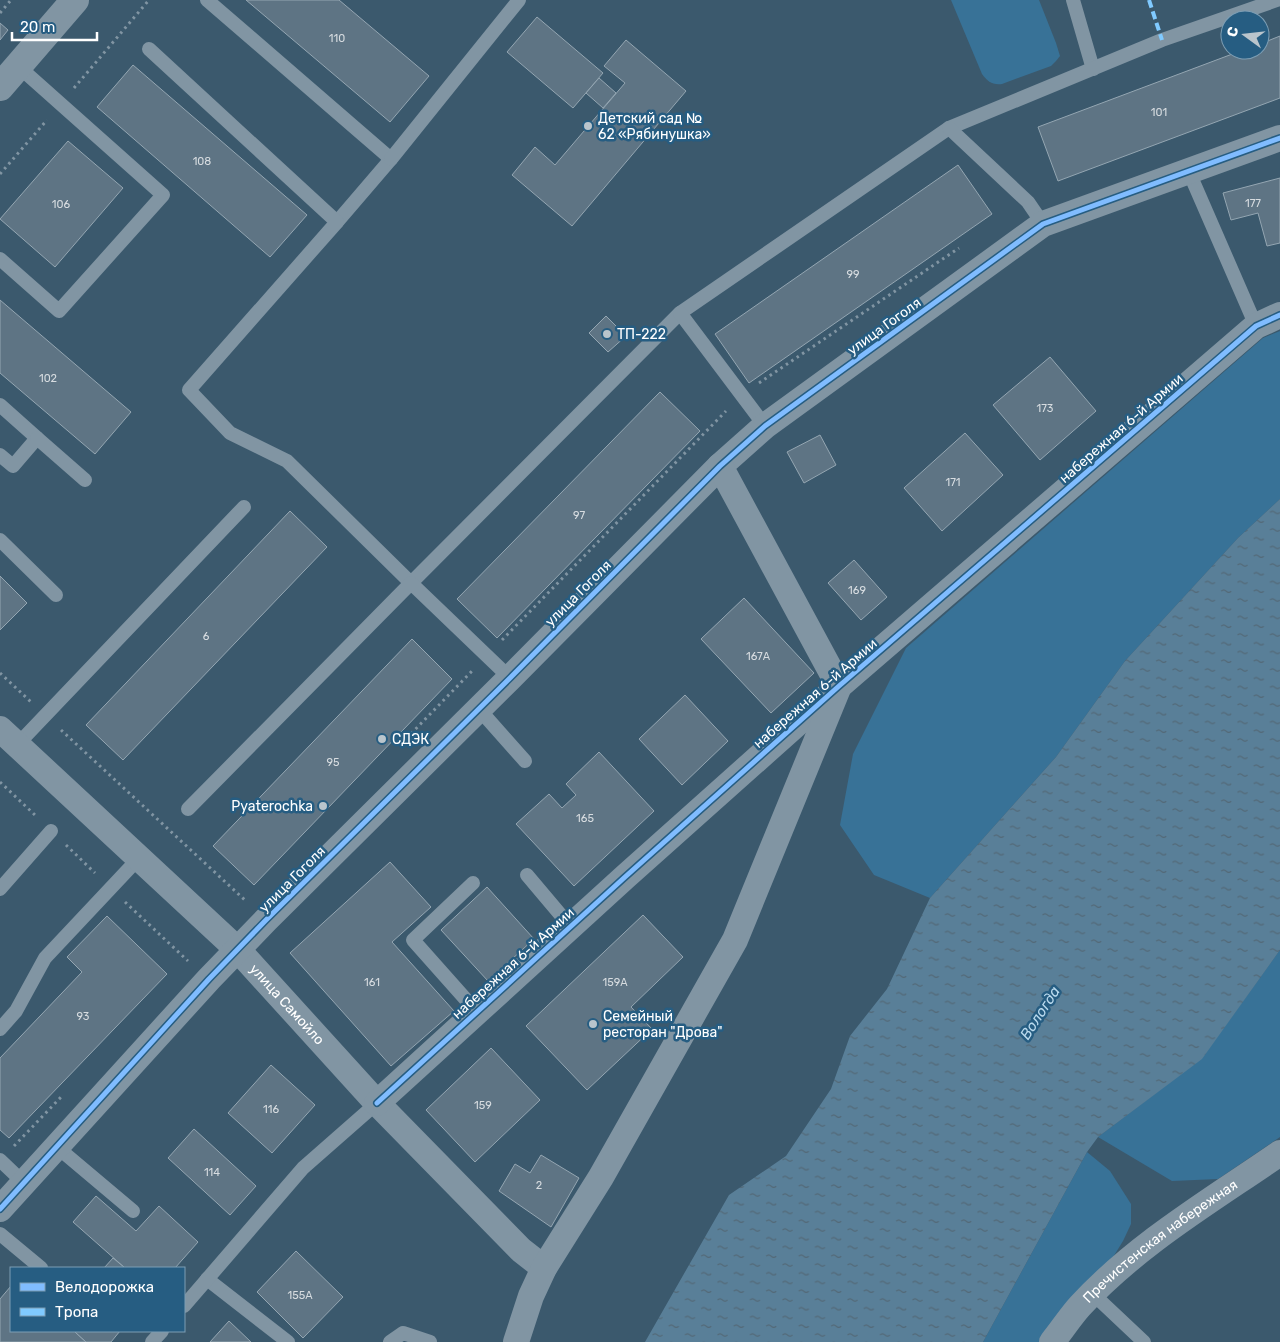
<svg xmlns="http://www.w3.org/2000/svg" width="1280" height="1342" font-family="Rubik,sans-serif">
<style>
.green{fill:#387297}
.water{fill:url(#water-ripples)}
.building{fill:#5e7484;stroke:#94a6b2}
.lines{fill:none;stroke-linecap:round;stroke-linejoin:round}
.path{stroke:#8195a3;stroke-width:3;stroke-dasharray:2.5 4;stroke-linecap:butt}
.service{stroke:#8195a3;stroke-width:14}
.minor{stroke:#8195a3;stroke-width:26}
.tertiary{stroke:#8195a3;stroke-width:28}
.quiet{stroke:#80caff;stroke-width:4;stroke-dasharray:8 4;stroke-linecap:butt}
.cycleway-casing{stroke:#265d82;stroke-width:8}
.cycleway{stroke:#80bcff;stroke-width:5}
.poi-dot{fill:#bac5cc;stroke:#265d82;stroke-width:2}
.labels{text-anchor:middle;stroke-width:5;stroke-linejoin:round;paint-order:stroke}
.number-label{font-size:11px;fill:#d7dce0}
.poi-label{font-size:14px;fill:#fff;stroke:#265d82;text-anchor:start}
.street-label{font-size:14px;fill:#fff;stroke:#265d82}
.water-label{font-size:15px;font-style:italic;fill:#badaee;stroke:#265d82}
</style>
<defs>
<pattern id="water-ripples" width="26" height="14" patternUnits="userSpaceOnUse" patternTransform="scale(1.25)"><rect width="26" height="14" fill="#597f98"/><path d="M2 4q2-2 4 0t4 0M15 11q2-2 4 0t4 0" fill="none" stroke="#536876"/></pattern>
</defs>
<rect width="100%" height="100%" fill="#3b596d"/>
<!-- green -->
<g class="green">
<path d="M951,0H1039L1056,43L1060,56L1056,61L1051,66L1002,84C992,85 988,82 982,74Z"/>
<polygon points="1280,331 1280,499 1238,538 1125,661 1056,757 930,898 874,875 840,825 853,754 906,648 1263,338"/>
<polygon points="1280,950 1280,1137 1218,1179 1172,1181 1098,1137 1202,1058"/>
<polygon points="1087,1152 1110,1171 1131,1204 1131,1224 1123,1241 1107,1267 1041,1342 983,1342"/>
</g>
<!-- water -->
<polygon class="water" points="1280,499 1280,950 1202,1059 1098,1137 1087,1152 983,1342 645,1342 729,1195 786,1156 831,1089 850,1036 887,989 930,898 1056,757 1125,661 1238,538"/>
<!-- building -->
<g class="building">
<polygon points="246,0 339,0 429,76 390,122"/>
<polygon points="537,17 603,73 573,108 507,52"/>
<polygon points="0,23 8,30 0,40"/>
<polygon points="1280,36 1280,98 1058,181 1038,127 1243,50 1260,50 1260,44"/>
<polygon points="626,40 686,91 572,226 512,175 535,147 555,165 625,83 604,66"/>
<polygon points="133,65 307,215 270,257 97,107"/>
<polygon points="599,78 616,93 603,108 586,93"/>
<polygon points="68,141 123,188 55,267 0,219"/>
<polygon points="958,165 992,214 749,383 715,334"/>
<polygon points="1280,178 1280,243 1267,246 1258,213 1231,220 1223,193"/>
<polygon points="0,300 131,412 95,454 0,373"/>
<polygon points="606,316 626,336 608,352 589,333"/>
<polygon points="1050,357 1096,411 1040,460 993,405"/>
<polygon points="660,392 700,431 497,638 457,599"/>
<polygon points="965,433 1003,475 942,531 904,488"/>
<polygon points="820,435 836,465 804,483 787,452"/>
<polygon points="290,511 327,547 123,760 86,725"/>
<polygon points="854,560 887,597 861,620 828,583"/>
<polygon points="0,576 27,603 0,630"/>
<polygon points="744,598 814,673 771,713 701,639"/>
<polygon points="412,639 452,679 254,885 213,846"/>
<polygon points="685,695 728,741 682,785 639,739"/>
<polygon points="599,752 654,811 574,886 516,824 549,794 562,808 576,795 566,784"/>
<polygon points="390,862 431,907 392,942 454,1011 391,1066 290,953"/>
<polygon points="487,887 534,939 488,981 441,930"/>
<polygon points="643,915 683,957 631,1007 652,1029 587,1090 526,1026"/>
<polygon points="107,916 167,974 9,1138 0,1130 0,1058 82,972 67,957"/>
<polygon points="491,1048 540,1100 475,1162 426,1110"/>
<polygon points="271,1065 315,1105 272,1153 228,1113"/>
<polygon points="194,1129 256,1186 230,1215 168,1158"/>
<polygon points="541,1155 579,1178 551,1227 499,1191 515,1164 530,1173"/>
<polygon points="96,1196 136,1231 159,1206 198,1242 175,1268 125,1268 73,1222"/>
<polygon points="296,1251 343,1297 303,1338 257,1292"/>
<polygon points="113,1258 125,1268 104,1268"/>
<polygon points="11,1286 11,1331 74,1331 86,1342 0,1342 0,1299"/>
<polygon points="229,1321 251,1342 210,1342"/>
<polygon points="74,1331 120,1331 111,1342 86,1342"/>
</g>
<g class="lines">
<!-- path -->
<g class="path">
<polyline points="0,13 11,0"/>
<polyline points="74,88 149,0"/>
<polyline points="0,174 47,120"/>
<polyline points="759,383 959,248"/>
<polyline points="502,640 726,411"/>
<polyline points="0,673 31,702"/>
<polyline points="61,730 247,902"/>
<polyline points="402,743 473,670"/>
<polyline points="0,782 36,816"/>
<polyline points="66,845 95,873"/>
<polyline points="125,902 188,961"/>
<polyline points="14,1146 63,1095"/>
</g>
<!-- service -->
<g class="service">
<polyline points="207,0 391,159 337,222"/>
<polyline points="1073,0 1093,69"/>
<polyline points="149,49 337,222 189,390 230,433 287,461 411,583 680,313 949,128 1162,40 1277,0"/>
<polyline points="949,128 1028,202 1043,224"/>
<polyline points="391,159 519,0"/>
<polyline points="1189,172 1256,326"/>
<polyline points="0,259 59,311 163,195 18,66"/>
<polyline points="680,313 765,426"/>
<polyline points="0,405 37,438 13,466 0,455"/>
<polyline points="37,438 85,480"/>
<polyline points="0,540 56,595"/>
<polyline points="478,708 525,761"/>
<polyline points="17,745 244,507"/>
<polyline points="188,809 411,583 510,678"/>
<polyline points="527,875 570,926"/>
<polyline points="473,883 413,940 477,1012"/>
<polyline points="0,889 51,831"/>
<polyline points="0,1029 16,1011 45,958 139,858"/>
<polyline points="57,1147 133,1211"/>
<polyline points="0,1160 24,1183"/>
<polyline points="0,1234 41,1268"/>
<polyline points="207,1279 288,1342"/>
<polyline points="1093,1294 1144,1342"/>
<polyline points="184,1306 303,1168 377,1103"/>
<polyline points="152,1342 162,1331"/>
<polyline points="390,1342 403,1333 430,1342"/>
</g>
<!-- minor -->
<g class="minor">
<path id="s1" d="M0,729L238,950L377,1103L521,1250L544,1268"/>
<polyline points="377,1103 625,877 839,686 1256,326 1280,315"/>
<polyline points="0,1209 209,979 266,920 510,678 720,466 765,426 1043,224 1280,138"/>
<polyline points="516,1342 531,1296 544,1268 601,1177 735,940 839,686 720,466"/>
<path id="s2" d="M1052,1342C1062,1330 1070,1317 1080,1306C1137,1244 1212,1200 1280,1153"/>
</g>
<!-- tertiary -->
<polyline class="tertiary" points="0,87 75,0"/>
<!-- quiet -->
<polyline class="quiet" points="1149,0 1162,40"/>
<!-- cycleway casing -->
<g class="cycleway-casing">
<g id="cycleway">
<polyline points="377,1103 625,877 839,686 1256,326 1280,315"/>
<polyline points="0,1209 209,979 266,920 510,678 720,466 765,426 1043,224 1280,138"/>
</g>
</g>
<!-- cycleway -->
<use href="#cycleway" class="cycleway"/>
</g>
<!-- markers -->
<g class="poi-dot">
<circle cx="588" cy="126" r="5"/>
<circle cx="607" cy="334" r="5"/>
<circle cx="382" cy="739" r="5"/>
<circle cx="323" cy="806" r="5"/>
<circle cx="593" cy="1024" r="5"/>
</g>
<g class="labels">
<!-- number labels -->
<g class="number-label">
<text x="337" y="42">110</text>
<text x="1159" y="116">101</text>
<text x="202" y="165">108</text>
<text x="1253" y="207">177</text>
<text x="61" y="208">106</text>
<text x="853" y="278">99</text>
<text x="48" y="382">102</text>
<text x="1045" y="412">173</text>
<text x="953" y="486">171</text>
<text x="579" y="519">97</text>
<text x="857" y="594">169</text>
<text x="206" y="640">6</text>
<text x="758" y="660">167А</text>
<text x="333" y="766">95</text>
<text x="585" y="822">165</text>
<text x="372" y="986">161</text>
<text x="615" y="986">159А</text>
<text x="83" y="1020">93</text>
<text x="483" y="1109">159</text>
<text x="271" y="1113">116</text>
<text x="212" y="1176">114</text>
<text x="539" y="1189">2</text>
<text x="300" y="1299">155А</text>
</g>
<!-- poi labels -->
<g class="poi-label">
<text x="598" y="123">Детский сад №<tspan x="598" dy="16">62 «Рябинушка»</tspan></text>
<text x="617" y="339">ТП-222</text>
<text x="392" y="744">СДЭК</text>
<text x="313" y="811" text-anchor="end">Pyaterochka</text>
<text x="603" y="1021">Семейный<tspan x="603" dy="16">ресторан "Дрова"</tspan></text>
</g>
<!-- street labels -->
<g class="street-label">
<text transform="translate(884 326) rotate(-36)" y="5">улица Гоголя</text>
<text transform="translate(1121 428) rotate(-41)" y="5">набережная 6-й Армии</text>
<text transform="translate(578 593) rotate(-45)" y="5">улица Гоголя</text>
<text transform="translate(815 693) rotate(-41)" y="5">набережная 6-й Армии</text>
<text transform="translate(292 879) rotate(-45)" y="5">улица Гоголя</text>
<text transform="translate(513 963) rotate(-42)" y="5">набережная 6-й Армии</text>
<text dy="5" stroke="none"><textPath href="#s1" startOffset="398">улица Самойло</textPath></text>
<text dy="5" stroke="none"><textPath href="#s2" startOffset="149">Пречистенская набережная</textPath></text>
</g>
<!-- water labels -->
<g class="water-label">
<text transform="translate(1040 1013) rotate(-57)" y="5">Вологда</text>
</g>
</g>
<!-- legend -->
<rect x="10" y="1267" width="175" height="65" fill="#265d82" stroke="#7d9eb4"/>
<rect x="20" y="1283" width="25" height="8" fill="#80bcff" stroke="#7d9eb4"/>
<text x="55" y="1292" font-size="15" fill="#ffffff">Велодорожка</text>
<rect x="20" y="1308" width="25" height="8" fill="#80caff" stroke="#7d9eb4"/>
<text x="55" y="1317" font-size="15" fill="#ffffff">Тропа</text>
<!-- north arrow -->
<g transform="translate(1245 35) rotate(285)"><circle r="24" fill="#265d82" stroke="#7d9eb4"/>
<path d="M0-4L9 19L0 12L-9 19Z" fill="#bac5cc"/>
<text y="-8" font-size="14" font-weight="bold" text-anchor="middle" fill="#ffffff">С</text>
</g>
<!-- scale -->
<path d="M12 32v8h85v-8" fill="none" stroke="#ffffff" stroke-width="2.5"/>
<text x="20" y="32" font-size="15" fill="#ffffff" stroke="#265d82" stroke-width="4" paint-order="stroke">20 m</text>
</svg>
